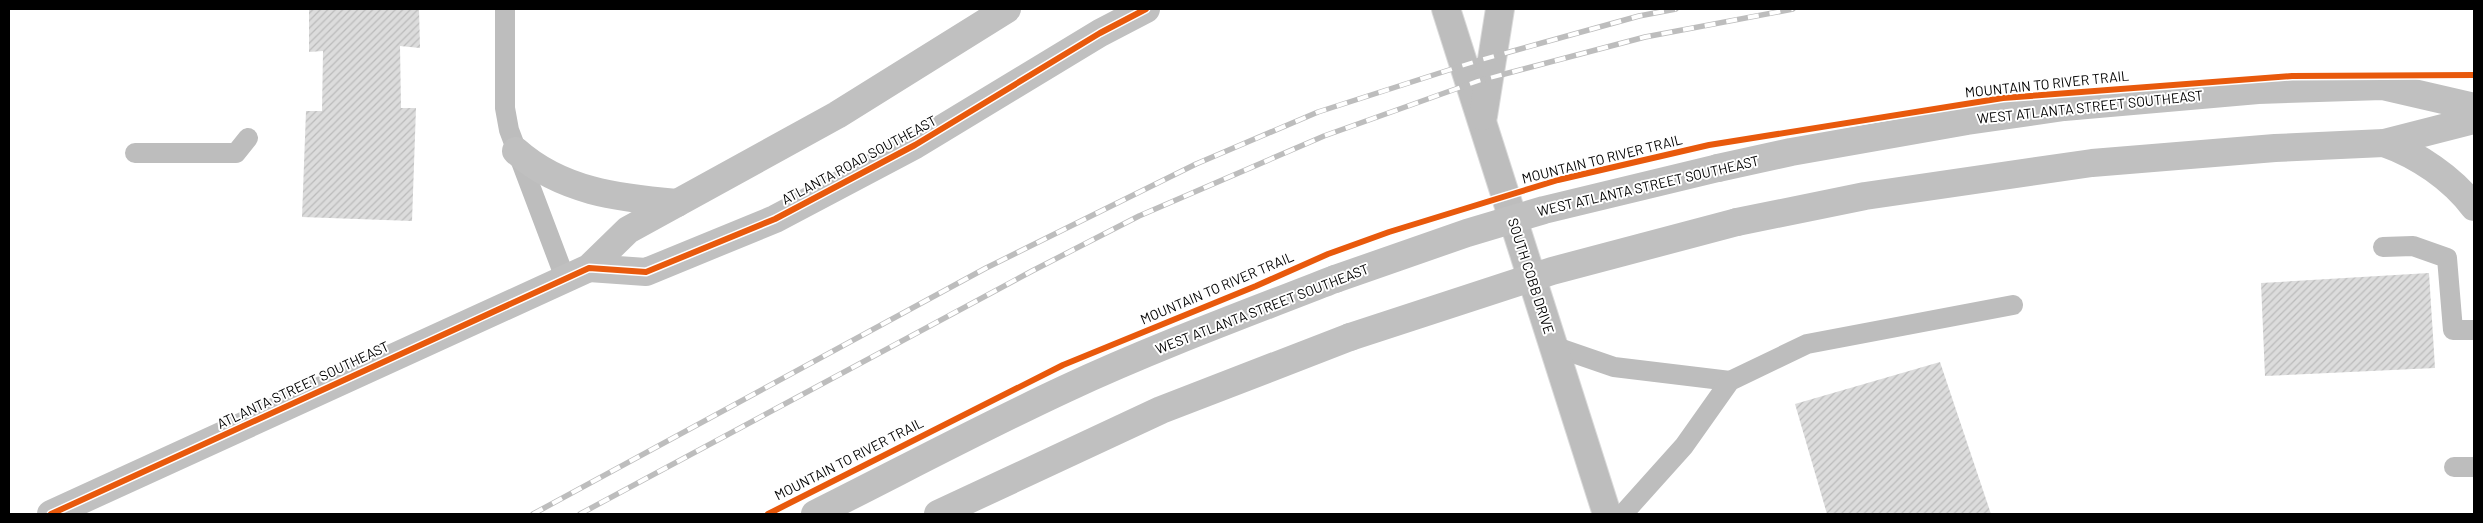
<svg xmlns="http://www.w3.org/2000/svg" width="2483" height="523" font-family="Barlow,sans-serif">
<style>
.building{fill:url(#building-hatch)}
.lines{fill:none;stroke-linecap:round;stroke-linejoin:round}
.primary-casing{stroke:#dbdbdb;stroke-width:30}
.lane{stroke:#bdbdbd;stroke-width:20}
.secondary{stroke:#c0c0c0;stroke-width:28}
.primary{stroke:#bdbdbd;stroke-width:28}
.rail-casing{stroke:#bdbdbd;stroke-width:5.5}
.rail{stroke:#fff;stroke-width:4;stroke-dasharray:11;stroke-linecap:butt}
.secondary-bridge{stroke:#c0c0c0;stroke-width:28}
.cycleway-casing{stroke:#fff;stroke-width:9}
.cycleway{stroke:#e8590c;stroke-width:6}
.labels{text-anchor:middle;stroke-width:4;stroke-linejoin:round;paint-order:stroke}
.street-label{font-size:14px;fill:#000;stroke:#fff}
</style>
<defs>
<pattern id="building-hatch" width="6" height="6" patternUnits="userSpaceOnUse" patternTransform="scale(1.25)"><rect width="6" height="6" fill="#dcdcdc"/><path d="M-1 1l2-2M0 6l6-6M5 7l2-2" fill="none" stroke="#bbb"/></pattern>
</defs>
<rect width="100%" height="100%" fill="#fff"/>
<!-- building -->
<g class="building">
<polygon points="309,9 419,9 420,48 400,46 401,108 416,108 412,221 302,217 306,111 322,111 323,51 309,52"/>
<polygon points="2429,273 2435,368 2265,376 2261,283"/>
<polygon points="1940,362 1991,514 1827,514 1795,404"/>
</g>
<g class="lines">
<!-- primary casing -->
<g class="primary-casing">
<g id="primary">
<polyline points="1446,9 1607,514"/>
<polyline points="1483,116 1500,9"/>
</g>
</g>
<!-- lane -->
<g class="lane">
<polyline points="505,9 505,108 509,130 565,278"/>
<polyline points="135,153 236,153 248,138"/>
<polyline points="2383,247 2413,246 2447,258 2453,330 2474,330"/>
<polyline points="1553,346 1614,367 1730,381"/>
<polyline points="2454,467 2474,467"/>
<polyline points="1623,514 1684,446 1730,381 1807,344 2013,305"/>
</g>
<!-- secondary -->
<g class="secondary">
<path d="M2384,143C2418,155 2452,178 2474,207"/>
<path d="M516,151C561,191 618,198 677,203"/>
<polyline points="1718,168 1791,152 1967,121 2064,107 2258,90 2383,86 2474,107"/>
<polyline points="1737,222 1865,196 2092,163 2275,148 2384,143 2474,120"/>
<polyline points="589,268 646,272 775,219 915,145 1100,33 1146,9"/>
<polyline points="51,514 589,268 628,230 837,115 1007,9"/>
<path d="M815,514C899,472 981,428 1065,389C1153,348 1245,314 1335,279"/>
<polyline points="938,514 1161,410 1350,337"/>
</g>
<!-- primary -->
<use href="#primary" class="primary"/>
<!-- rail casing -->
<g class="rail-casing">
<g id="rail">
<polyline points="533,514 986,268 1196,164 1318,112 1477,61 1639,16 1676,9"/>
<polyline points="580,514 1032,271 1139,216 1324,136 1478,81 1645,37 1793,9"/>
</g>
</g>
<!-- rail -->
<use href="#rail" class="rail"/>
<!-- secondary-bridge -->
<g class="secondary-bridge">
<polyline points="1335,279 1467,233 1544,210 1718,168"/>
<polyline points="1350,337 1552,271 1737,222"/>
</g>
<!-- cycleway casing -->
<g class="cycleway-casing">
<g id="cycleway">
<polyline points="51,514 589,268 646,272 775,219 915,145 1100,33 1146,9"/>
<polyline points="768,514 1063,365 1256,286 1328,254 1389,232 1558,180 1709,145 2003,98 2292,76 2474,75"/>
</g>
</g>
<!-- cycleway -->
<use href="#cycleway" class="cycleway"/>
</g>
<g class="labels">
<!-- street labels -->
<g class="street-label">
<text transform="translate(2047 84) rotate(-6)" y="5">MOUNTAIN TO RIVER TRAIL</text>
<text transform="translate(2090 107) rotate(-6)" y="5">WEST ATLANTA STREET SOUTHEAST</text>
<text transform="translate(1602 159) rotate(-14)" y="5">MOUNTAIN TO RIVER TRAIL</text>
<text transform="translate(859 160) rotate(-28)" y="5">ATLANTA ROAD SOUTHEAST</text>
<text transform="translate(1648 186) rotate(-13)" y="5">WEST ATLANTA STREET SOUTHEAST</text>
<text transform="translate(1531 276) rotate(72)" y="5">SOUTH COBB DRIVE</text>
<text transform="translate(1217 288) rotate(-23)" y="5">MOUNTAIN TO RIVER TRAIL</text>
<text transform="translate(1262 309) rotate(-21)" y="5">WEST ATLANTA STREET SOUTHEAST</text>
<text transform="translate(303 385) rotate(-25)" y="5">ATLANTA STREET SOUTHEAST</text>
<text transform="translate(849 459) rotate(-27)" y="5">MOUNTAIN TO RIVER TRAIL</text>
</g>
</g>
<!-- border -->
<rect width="2483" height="523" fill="none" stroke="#000000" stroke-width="20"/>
</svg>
